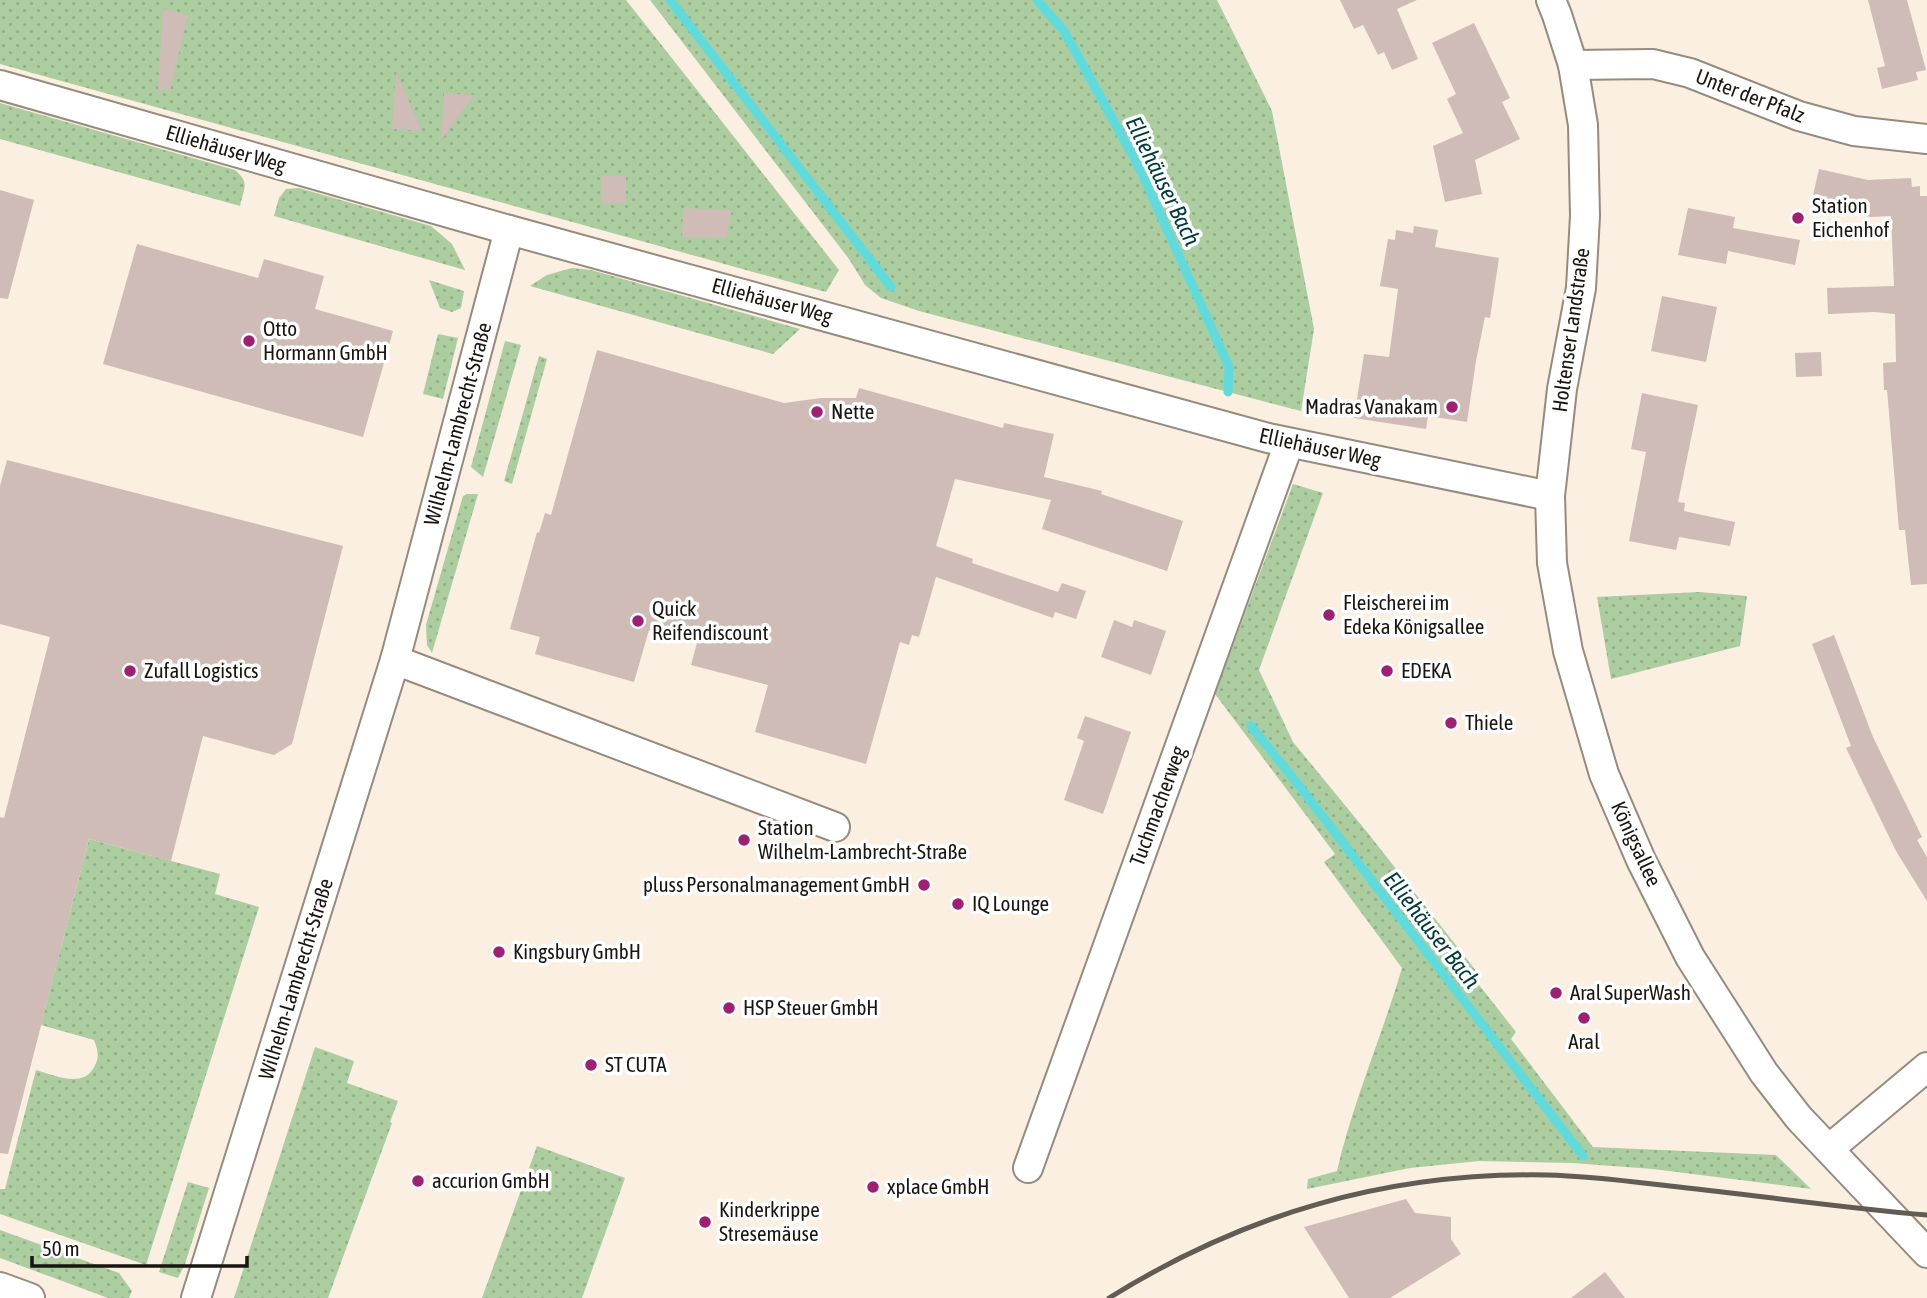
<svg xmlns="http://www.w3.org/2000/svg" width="1927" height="1298" font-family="'Asap Condensed',sans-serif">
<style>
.green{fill:url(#green-dots)}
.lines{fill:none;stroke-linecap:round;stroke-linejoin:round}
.stream{stroke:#60dbdd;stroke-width:9}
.building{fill:#cfbcb7}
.minor-casing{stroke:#958c7e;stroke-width:32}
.minor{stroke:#fff;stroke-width:28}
.rail{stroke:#635c54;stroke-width:5}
.poi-dot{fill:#9f1f72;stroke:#fff;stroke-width:2.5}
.labels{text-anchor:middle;stroke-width:7;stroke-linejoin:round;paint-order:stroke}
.street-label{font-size:21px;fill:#191510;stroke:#fff}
.poi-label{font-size:21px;fill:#191510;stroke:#fff;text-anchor:start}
.water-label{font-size:23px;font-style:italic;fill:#003b3c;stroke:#fff}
</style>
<defs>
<pattern id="green-dots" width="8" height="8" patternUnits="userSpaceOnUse" patternTransform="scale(1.75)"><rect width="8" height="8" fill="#abcd9f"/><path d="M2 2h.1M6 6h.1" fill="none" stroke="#93af88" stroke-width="1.8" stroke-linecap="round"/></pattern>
</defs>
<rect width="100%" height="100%" fill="#faefe0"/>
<!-- green -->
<g class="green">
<polygon points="0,0 626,0 839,270 826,292 0,64"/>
<polygon points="650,0 1217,0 1272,111 1314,329 1301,411 919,311 881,298 865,285 849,259"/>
<path d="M0,103L235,170C250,183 244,188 240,206L0,139Z"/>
<polygon points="299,188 431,226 452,244 465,270 274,216 279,198 286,189"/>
<polygon points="572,268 591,270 800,329 773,354 530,286 547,275"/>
<polygon points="429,280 464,291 461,308 452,312 440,308"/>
<polygon points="438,334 458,338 443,399 423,394"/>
<polygon points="505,341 521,345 483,477 471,467"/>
<polygon points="539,356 547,359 512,484 504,481"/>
<path d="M1293,484L1323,493L1259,670L1293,742L1367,832L1477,972L1476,981L1516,1032L1511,1039L1593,1147L1776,1155L1811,1189L1653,1169L1572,1163L1479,1161L1410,1168L1307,1189L1308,1179L1337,1171C1353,1101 1382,1036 1402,968L1324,862L1335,854L1215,694Z"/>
<polygon points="467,494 478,494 432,653 427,645 426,625 463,496"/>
<polygon points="1699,592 1747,596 1740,646 1611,679 1597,597"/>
<path d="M89,839L220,874L215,894L259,907L146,1265L0,1214V1189H5L36,1070C54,1075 83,1089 94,1067C100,1057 98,1050 94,1040L41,1025Z"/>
<polygon points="315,1047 354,1061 347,1083 398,1101 390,1122 392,1123 328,1298 234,1298"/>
<polygon points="537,1146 625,1178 582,1298 482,1298"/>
<polygon points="188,1182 209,1188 185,1264 178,1278 159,1272"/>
<polygon points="0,1230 119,1273 132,1291 129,1298 108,1298 0,1258"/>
</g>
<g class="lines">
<!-- stream -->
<g class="stream">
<polyline points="670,0 891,287"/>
<polyline points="1037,0 1064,31 1139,167 1229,367 1228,392"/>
<polyline points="1251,726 1297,783 1583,1156"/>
</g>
</g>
<!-- building -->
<g class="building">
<polygon points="1340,0 1417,0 1397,9 1418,59 1392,70 1384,52 1378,55 1363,25 1354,29"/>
<polygon points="1868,0 1907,0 1926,70 1916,72 1918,80 1882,89 1877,68 1885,66"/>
<polygon points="163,9 188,15 170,91 158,89"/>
<polygon points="1474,23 1510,98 1502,102 1520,139 1475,160 1482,194 1445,202 1433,146 1463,133 1447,99 1456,94 1432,43"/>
<polygon points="396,72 422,131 392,129"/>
<polygon points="444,93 474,95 441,141"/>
<polygon points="1819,169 1868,180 1911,178 1912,187 1920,186 1920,196 1927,196 1927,584 1911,585 1905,530 1899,530 1887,390 1884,390 1883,363 1896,362 1895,314 1874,312 1828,314 1827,288 1894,286 1891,216 1871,217 1811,204"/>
<polygon points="601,175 626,176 626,203 601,203"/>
<polygon points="0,190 34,200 8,299 0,298"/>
<polygon points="683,208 732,210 726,238 682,237"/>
<polygon points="1688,208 1735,217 1733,228 1800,240 1795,265 1728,251 1726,264 1678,255"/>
<polygon points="1414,226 1438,230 1435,247 1499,258 1490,318 1485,317 1476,361 1467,422 1428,416 1426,429 1354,418 1364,354 1389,357 1398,289 1380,286 1388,239 1395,240 1396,230 1413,233"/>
<polygon points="137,244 258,278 264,259 324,276 315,309 393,331 363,437 103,364"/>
<polygon points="1662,296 1717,307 1706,362 1651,351"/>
<polygon points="597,350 784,403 821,398 856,398 859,388 1003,428 1004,423 1054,434 1044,477 1102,491 1101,494 1183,521 1167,571 1042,529 1051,500 955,479 936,546 973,559 972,563 1058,592 1062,583 1086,591 1076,619 1055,612 1053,618 936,577 919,637 912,635 909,645 900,642 866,764 755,732 768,685 691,665 697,643 649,630 634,682 535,654 540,637 510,629 537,532 539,533 545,513 551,515"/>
<polygon points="1821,352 1822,376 1796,377 1795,353"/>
<polygon points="1642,393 1698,405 1678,502 1685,503 1684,511 1735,522 1730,546 1679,537 1676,550 1629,541 1646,452 1631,449"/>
<polygon points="7,460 343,546 292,744 274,755 203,736 171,861 89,839 8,1154 0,1153 0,817 4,818 50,637 0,624 0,486"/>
<polygon points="1114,620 1132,627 1134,620 1166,631 1151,675 1101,657"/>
<polygon points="1834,635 1873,737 1922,837 1917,840 1927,857 1927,901 1896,851 1846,748 1851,746 1812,644"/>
<polygon points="1085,716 1131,732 1103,814 1064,800 1084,741 1077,738"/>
<polygon points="1406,1199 1415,1213 1451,1217 1451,1239 1461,1254 1390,1298 1349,1298 1304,1227"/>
<polygon points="1605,1272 1625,1298 1571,1298"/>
</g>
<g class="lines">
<!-- minor casing -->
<g class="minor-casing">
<g id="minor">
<polyline points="1551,0 1557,15 1573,65 1583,125 1585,216 1581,288 1562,389 1550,496 1552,563 1568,651 1604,774 1641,860 1690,957 1764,1073 1799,1118 1927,1253"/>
<polyline points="1573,65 1653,64 1690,73 1799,116 1854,131 1927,139"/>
<polyline points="0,85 509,230 1268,438 1550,496"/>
<polyline points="395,660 835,827"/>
<polyline points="1829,1149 1927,1067"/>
<polyline points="1028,1168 1289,443"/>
<polyline points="0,1287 30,1298"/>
<polyline points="196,1298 395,660 509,230"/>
</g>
</g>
<!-- minor -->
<use href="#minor" class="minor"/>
<!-- rail -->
<path class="rail" d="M1109,1298C1244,1214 1387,1172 1547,1175C1591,1176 1635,1182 1679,1187C1762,1196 1844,1208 1927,1215"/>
</g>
<!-- markers -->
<g class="poi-dot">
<circle cx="1798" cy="218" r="7"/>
<circle cx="249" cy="341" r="7"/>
<circle cx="1452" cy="407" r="7"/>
<circle cx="817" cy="412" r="7"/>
<circle cx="1329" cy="615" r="7"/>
<circle cx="638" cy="621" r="7"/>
<circle cx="130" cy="671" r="7"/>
<circle cx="1387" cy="671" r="7"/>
<circle cx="1451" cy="723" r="7"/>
<circle cx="744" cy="840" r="7"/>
<circle cx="924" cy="885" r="7"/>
<circle cx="958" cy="904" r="7"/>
<circle cx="499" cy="952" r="7"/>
<circle cx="1556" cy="993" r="7"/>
<circle cx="729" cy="1008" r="7"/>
<circle cx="1584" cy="1018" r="7"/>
<circle cx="591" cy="1065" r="7"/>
<circle cx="418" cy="1181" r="7"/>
<circle cx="873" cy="1187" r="7"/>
<circle cx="705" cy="1222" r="7"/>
</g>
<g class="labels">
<!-- street labels -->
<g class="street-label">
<text transform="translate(1750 96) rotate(21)" y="7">Unter der Pfalz</text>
<text transform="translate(226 149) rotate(16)" y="7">Elliehäuser Weg</text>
<text transform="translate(772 301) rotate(15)" y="7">Elliehäuser Weg</text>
<text transform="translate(1571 330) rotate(-82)" y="7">Holtenser Landstraße</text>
<text transform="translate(458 424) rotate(-75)" y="7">Wilhelm-Lambrecht-Straße</text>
<text transform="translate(1320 448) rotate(12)" y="7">Elliehäuser Weg</text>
<text transform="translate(1158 806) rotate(-70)" y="7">Tuchmacherweg</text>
<text transform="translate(1636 844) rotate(65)" y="7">Königsallee</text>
<text transform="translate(296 979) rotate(-73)" y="7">Wilhelm-Lambrecht-Straße</text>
</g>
<!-- poi labels -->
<g class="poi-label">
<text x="1812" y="213">Station<tspan x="1812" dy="24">Eichenhof</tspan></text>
<text x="263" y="336">Otto<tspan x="263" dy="24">Hormann GmbH</tspan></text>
<text x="1438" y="414" text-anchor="end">Madras Vanakam</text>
<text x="831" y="419">Nette</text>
<text x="1343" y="610">Fleischerei im<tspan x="1343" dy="24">Edeka Königsallee</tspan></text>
<text x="652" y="616">Quick<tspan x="652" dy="24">Reifendiscount</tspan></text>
<text x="144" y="678">Zufall Logistics</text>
<text x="1401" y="678">EDEKA</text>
<text x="1465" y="730">Thiele</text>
<text x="758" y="835">Station<tspan x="758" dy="24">Wilhelm-Lambrecht-Straße</tspan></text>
<text x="910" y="892" text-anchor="end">pluss Personalmanagement GmbH</text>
<text x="972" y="911">IQ Lounge</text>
<text x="513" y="959">Kingsbury GmbH</text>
<text x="1570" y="1000">Aral SuperWash</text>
<text x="743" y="1015">HSP Steuer GmbH</text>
<text x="1584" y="1049" text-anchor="middle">Aral</text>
<text x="605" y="1072">ST CUTA</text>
<text x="432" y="1188">accurion GmbH</text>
<text x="887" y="1194">xplace GmbH</text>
<text x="719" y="1217">Kinderkrippe<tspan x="719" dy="24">Stresemäuse</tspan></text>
</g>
<!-- water labels -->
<g class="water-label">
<text transform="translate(1163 181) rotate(64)" y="8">Elliehäuser Bach</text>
<text transform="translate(1432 930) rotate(52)" y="8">Elliehäuser Bach</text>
</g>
</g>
<!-- scale -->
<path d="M32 1256v10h215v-10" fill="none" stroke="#191510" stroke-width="3.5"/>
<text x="42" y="1256" font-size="21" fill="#191510" stroke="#ffffff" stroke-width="5" paint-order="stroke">50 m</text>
</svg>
